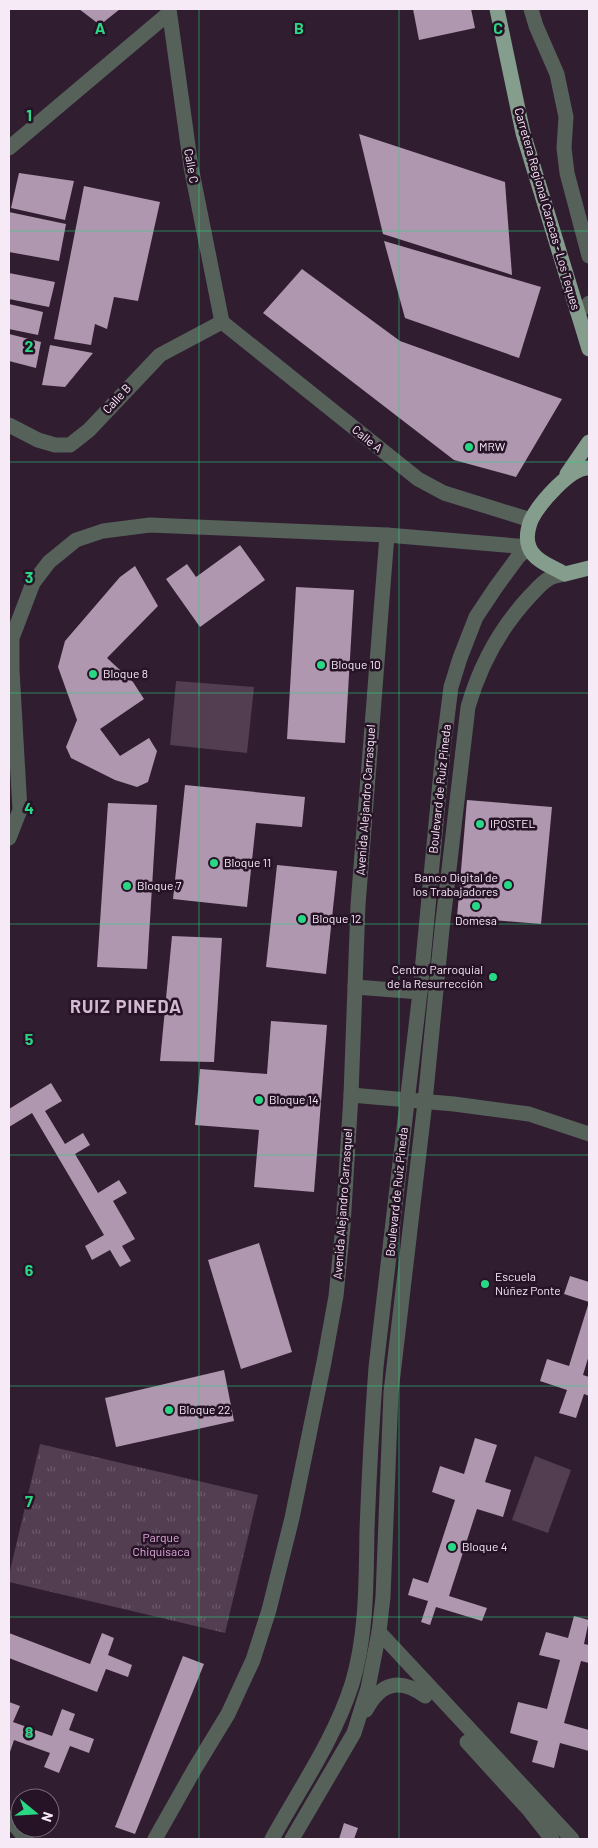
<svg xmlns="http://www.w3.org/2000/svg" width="598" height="1848" font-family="Barlow,sans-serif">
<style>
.park{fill:url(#park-tufts)}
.pitch{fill:#523d51}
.building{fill:#af97af}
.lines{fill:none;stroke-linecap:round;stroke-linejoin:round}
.minor{stroke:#556159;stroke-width:15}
.major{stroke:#849d8c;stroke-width:15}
.grid{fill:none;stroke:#29d885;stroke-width:1;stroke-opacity:0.55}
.poi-dot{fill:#29d885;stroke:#261326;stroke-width:2}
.labels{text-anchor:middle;stroke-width:5;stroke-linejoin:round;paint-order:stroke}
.street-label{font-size:12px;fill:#f7eaf7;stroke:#261326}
.poi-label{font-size:12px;fill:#f7eaf7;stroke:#261326;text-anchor:start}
.park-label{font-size:12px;fill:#dfabde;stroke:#261326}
.district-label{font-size:18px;font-weight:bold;letter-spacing:1px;fill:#d2b8d1;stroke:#261326}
.grid-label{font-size:16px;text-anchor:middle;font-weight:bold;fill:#29d885;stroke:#261326;stroke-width:5;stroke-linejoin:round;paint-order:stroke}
</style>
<defs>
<pattern id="park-tufts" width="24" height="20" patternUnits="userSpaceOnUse" patternTransform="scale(1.25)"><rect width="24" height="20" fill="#523d51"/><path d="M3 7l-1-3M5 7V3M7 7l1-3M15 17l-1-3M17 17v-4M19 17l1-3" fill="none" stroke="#6c596b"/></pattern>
</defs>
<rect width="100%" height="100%" fill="#301d30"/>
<!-- park -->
<polygon class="park" points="40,1444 258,1495 225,1633 9,1582 9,1575"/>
<!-- pitch -->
<g class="pitch">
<polygon points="176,681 254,687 247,753 170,745"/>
<polygon points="535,1456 571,1470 548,1533 512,1520"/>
</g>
<!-- building -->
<g class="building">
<polygon points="79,9 120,9 100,25"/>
<polygon points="413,9 471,9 475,28 419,40"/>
<polygon points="359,134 505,182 512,275 383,234"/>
<polygon points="19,173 74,181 65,220 11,208"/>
<polygon points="84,186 160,202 138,301 114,297 107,329 95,324 91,345 54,339"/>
<polygon points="9,212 66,224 59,261 9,252"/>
<polygon points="384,241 541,287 519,358 405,318"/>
<polygon points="302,269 400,341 562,399 516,477 454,460 263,313"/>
<polygon points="9,273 55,282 49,307 9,299"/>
<polygon points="9,304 43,312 38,335 9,329"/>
<polygon points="9,334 41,342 36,368 9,361"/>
<polygon points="50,345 93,353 65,387 42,385"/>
<polygon points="240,545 265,580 200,627 166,579 187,564 196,577"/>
<polygon points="135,566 158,606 107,658 133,682 144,699 100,729 120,756 149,738 157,751 148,782 137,787 115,780 71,758 66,747 77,720 58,667 65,641 120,577"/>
<polygon points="296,587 354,590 345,743 287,739"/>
<polygon points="185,785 305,797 302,827 256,823 247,907 173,899"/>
<polygon points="467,800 552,807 541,924 457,917"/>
<polygon points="108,803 157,805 147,969 97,967"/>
<polygon points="277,865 337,871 326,974 266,967"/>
<polygon points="172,936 222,938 214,1062 160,1061"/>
<polygon points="271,1021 327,1025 314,1192 254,1187 259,1130 195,1125 200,1069 267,1074"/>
<polygon points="51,1083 62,1101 45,1111 65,1144 83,1133 90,1145 75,1154 98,1193 119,1180 127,1193 113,1201 135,1239 122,1246 131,1261 120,1267 110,1250 92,1260 85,1246 104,1235 32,1113 9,1127 9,1109"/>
<polygon points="259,1243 292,1352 241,1369 208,1260"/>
<polygon points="570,1276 589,1282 589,1355 583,1375 589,1377 589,1396 584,1394 576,1418 559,1413 567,1390 540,1381 547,1359 569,1366 589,1302 564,1294"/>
<polygon points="224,1370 234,1421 116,1447 105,1398"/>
<polygon points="475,1438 497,1445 485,1482 511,1490 503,1517 477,1509 449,1596 487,1608 482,1621 436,1607 430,1625 421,1622 428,1601 408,1595 413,1578 428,1583 455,1500 432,1492 440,1466 464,1474"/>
<polygon points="574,1616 589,1620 584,1644 589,1645 589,1663 581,1661 564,1723 589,1730 589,1751 560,1743 554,1768 532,1762 538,1741 510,1733 518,1702 547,1709 560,1660 539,1655 546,1632 568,1638"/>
<polygon points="9,1633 90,1664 102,1633 114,1638 108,1655 132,1665 128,1677 106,1669 97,1692 9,1658"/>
<polygon points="183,1656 204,1664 135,1834 115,1827"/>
<polygon points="9,1702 20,1706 13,1722 52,1736 62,1709 75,1714 69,1730 94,1739 89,1753 70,1746 59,1773 44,1767 50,1753 14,1740 9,1755"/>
<polygon points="344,1823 358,1828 354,1839 339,1839"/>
</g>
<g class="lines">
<!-- minor -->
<g class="minor">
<polyline points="169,9 191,167 222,322"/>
<polyline points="531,9 536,26 557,74 566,117 564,148 567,173 589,256"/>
<polyline points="9,148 169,13"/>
<polyline points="577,311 588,305 589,303"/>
<polyline points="222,322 418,479 444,493 531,520"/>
<polyline points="9,425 38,440 55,445 70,445 89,430 160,355 222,322"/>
<polyline points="9,838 20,810 12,670 12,638 33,583 49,562 76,540 103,531 150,525 387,535 529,547"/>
<polyline points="355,987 420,992"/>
<polyline points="351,1095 454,1104 529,1114 589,1134"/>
<polyline points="379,1632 572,1839"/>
<path d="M366,1710C381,1682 400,1678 425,1696"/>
<polyline points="467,1742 530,1811 552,1839"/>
<polyline points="9,1818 26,1839"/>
<polyline points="155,1839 194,1770 228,1714 253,1660 269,1610 292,1518 324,1362 336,1296 343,1226 351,1095 358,905 387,535"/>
<path d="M272,1839C300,1788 334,1740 352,1684C367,1634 366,1582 367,1530C369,1476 372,1422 376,1367L420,992L443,750L451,687L460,658L476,617L496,587L518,557L529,547"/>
<path d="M292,1839L354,1733L368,1688L379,1632L383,1597L391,1392L425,1102L442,929L468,707C480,665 500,628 530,596C536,590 542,582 550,578C554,576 560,575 565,574"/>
</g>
<!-- major -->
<g class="major">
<polyline points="497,9 523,133 589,349"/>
<path d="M589,468C570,467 539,504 531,520C528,528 526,539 529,547C534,561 553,567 565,574L589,568"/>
<polyline points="567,474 589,442"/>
</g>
</g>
<!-- grid -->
<path class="grid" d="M199,9V1839M399,9V1839M9,231H589M9,462H589M9,693H589M9,924H589M9,1155H589M9,1386H589M9,1617H589"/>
<!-- markers -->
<g class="poi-dot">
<circle cx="469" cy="447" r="5"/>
<circle cx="321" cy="665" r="5"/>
<circle cx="93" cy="674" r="5"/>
<circle cx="480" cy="824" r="5"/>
<circle cx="214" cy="863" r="5"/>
<circle cx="508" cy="885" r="5"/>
<circle cx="127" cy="886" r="5"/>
<circle cx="476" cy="906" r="5"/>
<circle cx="302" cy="919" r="5"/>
<circle cx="493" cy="977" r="5"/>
<circle cx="259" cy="1100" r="5"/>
<circle cx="485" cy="1284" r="5"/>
<circle cx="169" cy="1410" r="5"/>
<circle cx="452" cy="1547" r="5"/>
</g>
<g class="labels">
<!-- street labels -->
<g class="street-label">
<text transform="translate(191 166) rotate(80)" y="4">Calle C</text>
<text transform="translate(547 209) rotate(74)" y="4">Carretera Regional Caracas - Los Teques</text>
<text transform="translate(117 399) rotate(-47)" y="4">Calle B</text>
<text transform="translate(367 439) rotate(39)" y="4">Calle A</text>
<text transform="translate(440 789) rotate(-84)" y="4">Boulevard de Ruiz Pineda</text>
<text transform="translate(366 800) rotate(-86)" y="4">Avenida Alejandro Carrasquel</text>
<text transform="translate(397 1192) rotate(-84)" y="4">Boulevard de Ruiz Pineda</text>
<text transform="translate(343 1204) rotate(-86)" y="4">Avenida Alejandro Carrasquel</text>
</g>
<!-- poi labels -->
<g class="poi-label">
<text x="479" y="451">MRW</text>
<text x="331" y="669">Bloque 10</text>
<text x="103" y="678">Bloque 8</text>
<text x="490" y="828">IPOSTEL</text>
<text x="224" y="867">Bloque 11</text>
<text x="498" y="882" text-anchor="end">Banco Digital de<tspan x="498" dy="14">los Trabajadores</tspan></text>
<text x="137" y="890">Bloque 7</text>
<text x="312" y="923">Bloque 12</text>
<text x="476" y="925" text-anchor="middle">Domesa</text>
<text x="483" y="974" text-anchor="end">Centro Parroquial<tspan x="483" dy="14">de la Resurrección</tspan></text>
<text x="269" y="1104">Bloque 14</text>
<text x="495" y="1281">Escuela<tspan x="495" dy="14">Núñez Ponte</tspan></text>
<text x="179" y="1414">Bloque 22</text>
<text x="462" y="1551">Bloque 4</text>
</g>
<!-- park labels -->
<g class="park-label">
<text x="161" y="1542">Parque<tspan x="161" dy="14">Chiquisaca</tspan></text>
</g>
<!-- district labels -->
<g class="district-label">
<text x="126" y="1013">RUIZ PINEDA</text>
</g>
</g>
<g class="grid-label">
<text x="100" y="34">A</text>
<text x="299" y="34">B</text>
<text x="498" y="34">C</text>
<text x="29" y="121">1</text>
<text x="29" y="352">2</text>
<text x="29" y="583">3</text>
<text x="29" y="814">4</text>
<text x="29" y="1045">5</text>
<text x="29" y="1276">6</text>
<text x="29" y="1507">7</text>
<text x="29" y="1738">8</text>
</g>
<!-- border -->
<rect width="598" height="1848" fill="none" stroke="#f7eaf7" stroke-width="20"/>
<!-- north arrow -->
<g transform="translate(35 1813) rotate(108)"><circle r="24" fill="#261326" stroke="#7a697a"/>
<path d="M0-4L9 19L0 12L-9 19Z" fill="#29d885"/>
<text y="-8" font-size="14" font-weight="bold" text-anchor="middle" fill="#f7eaf7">N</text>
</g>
</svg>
